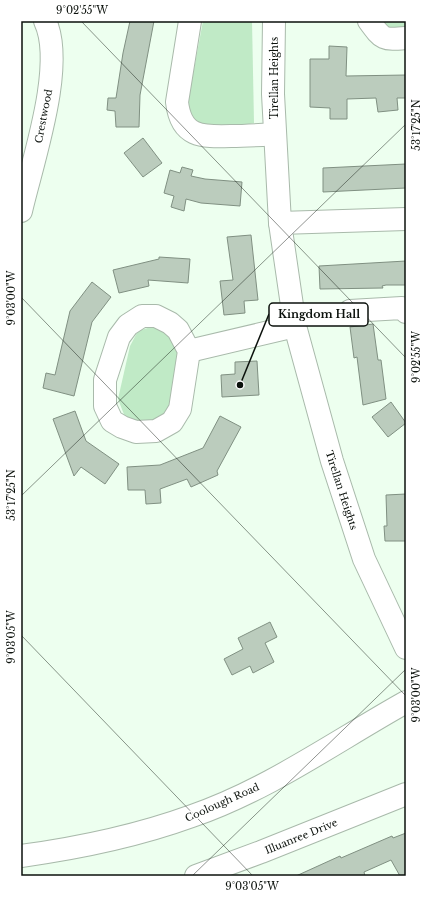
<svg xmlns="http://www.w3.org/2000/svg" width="427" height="897" font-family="'Libre Baskerville',serif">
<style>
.green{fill:#c0eac6}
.building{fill:#bbccbd;stroke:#809082}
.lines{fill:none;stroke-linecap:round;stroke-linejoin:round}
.minor-casing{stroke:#a9baab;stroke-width:24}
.minor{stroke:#fff;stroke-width:22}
.ticks{fill:none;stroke:#0b110c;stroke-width:1;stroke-opacity:0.45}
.labels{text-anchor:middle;stroke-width:3;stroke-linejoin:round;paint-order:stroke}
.street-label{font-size:10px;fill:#0b110c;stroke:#fff}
.leader{fill:none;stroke:#0b110c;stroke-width:1.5}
.callout-dot{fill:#0b110c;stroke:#fff;stroke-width:1.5}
.callout{fill:#fff;stroke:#0b110c;stroke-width:1.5}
.callout-label{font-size:11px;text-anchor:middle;font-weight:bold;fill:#0b110c}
.neatline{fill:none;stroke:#0b110c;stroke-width:1.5}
.ticks-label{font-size:10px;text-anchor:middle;fill:#0b110c}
</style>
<rect width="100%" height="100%" fill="#edffef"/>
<!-- green -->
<g class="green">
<path d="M203,21H252L254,123C234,128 216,128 196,124L188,111L189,96Z"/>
<polygon points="380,21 406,21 406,30 392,30"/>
<path d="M154,326L175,338L178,361L168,416C149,423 144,424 125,417L118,399L130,346L138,331Z"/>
</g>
<!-- building -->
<g class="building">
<polygon points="130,21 154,21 140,95 139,127 116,127 115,111 107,110 108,98 116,98 123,53"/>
<polygon points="329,46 347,47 346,76 406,75 406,98 397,98 398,110 378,112 376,98 347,99 347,119 330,119 330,108 310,107 310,59 329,59"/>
<polygon points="143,138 162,163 143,177 124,153"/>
<polygon points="406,164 406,188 323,192 323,168"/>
<polygon points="182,167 193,170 191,176 205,179 242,182 240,206 201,203 186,199 184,211 171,207 174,196 164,193 170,170 180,173"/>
<polygon points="251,235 258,300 244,301 245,313 224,315 220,281 233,280 227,237"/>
<polygon points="159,257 190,259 188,283 148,280 149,286 119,293 113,270 159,259"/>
<polygon points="406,261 406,285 386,285 382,286 383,288 320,289 319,266"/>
<polygon points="92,282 111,297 92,322 74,396 43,388 46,373 55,375 70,311"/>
<polygon points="373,324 378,360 381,360 386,399 363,405 357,357 354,358 350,327"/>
<polygon points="257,361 259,395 222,397 221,375 235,374 235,362"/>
<polygon points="391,402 406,423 388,437 372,417"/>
<polygon points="75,411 86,441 119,464 105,484 81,467 74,476 53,419"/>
<polygon points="220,416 241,427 217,471 218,475 191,487 187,479 160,489 161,503 146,504 145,490 128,490 127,467 160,465 203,448"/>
<polygon points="406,494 406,541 385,541 384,526 387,526 386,495"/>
<polygon points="270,622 277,637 265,643 274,662 253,673 250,666 232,675 224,659 243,649 238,638"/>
<polygon points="406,833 406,876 400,876 391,860 364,872 365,876 296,876 340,856 341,858 392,836 393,838"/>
</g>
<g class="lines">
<!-- minor casing -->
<g class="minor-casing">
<g id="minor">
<path d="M190,21L177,102C181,137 201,137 231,136C246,136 260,135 275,134"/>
<polyline points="274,21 273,94 280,223 295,326 332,461 364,559 406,648"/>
<path d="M369,21C383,40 383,40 406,38"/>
<path d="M21,211C32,163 66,65 45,21"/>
<polyline points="280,223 406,219"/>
<polyline points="350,311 402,308 406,312"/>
<polygon points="142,316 156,316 170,323 178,330 189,351 180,409 172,422 156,431 136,432 122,427 112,421 105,406 105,380 119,337 128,325"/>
<polyline points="189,351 295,326"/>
<path d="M21,856C79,848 137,836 192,816C268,790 336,741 406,702"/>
<polyline points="196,876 261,852 406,794"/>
</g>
</g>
<!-- minor -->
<use href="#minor" class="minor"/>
</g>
<!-- ticks -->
<path class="ticks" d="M81,21L406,358M21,297L406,696M21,496L406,124M21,635L253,876M192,876L406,669"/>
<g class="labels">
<!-- street labels -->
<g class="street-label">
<text transform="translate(274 78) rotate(-90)" y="4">Tirellan Heights</text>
<text transform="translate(43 116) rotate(-79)" y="4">Crestwood</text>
<text transform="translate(342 490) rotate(72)" y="4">Tirellan Heights</text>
<text transform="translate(222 802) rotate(-24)" y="4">Coolough Road</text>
<text transform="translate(301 836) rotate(-22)" y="4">Illuanree Drive</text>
</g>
</g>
<!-- callouts -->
<path class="leader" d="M240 385L269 314"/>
<circle class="callout-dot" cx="240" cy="385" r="4"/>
<rect class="callout" x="269" y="303" width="99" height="23" rx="4"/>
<g class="callout-label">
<text x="319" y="318">Kingdom Hall</text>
</g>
<!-- border -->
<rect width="427" height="897" fill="none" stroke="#ffffff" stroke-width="44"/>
<rect x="22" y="22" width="383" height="853" class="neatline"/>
<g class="ticks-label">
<text x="82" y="14">9°02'55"W</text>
<text transform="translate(416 125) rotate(-90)" y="4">53°17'25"N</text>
<text transform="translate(11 298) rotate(-90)" y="4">9°03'00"W</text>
<text transform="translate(416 357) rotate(-90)" y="4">9°02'55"W</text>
<text transform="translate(11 495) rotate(-90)" y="4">53°17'25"N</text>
<text transform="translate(11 637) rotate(-90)" y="4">9°03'05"W</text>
<text transform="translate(416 695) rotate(-90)" y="4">9°03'00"W</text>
<text x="252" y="890">9°03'05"W</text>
</g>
</svg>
